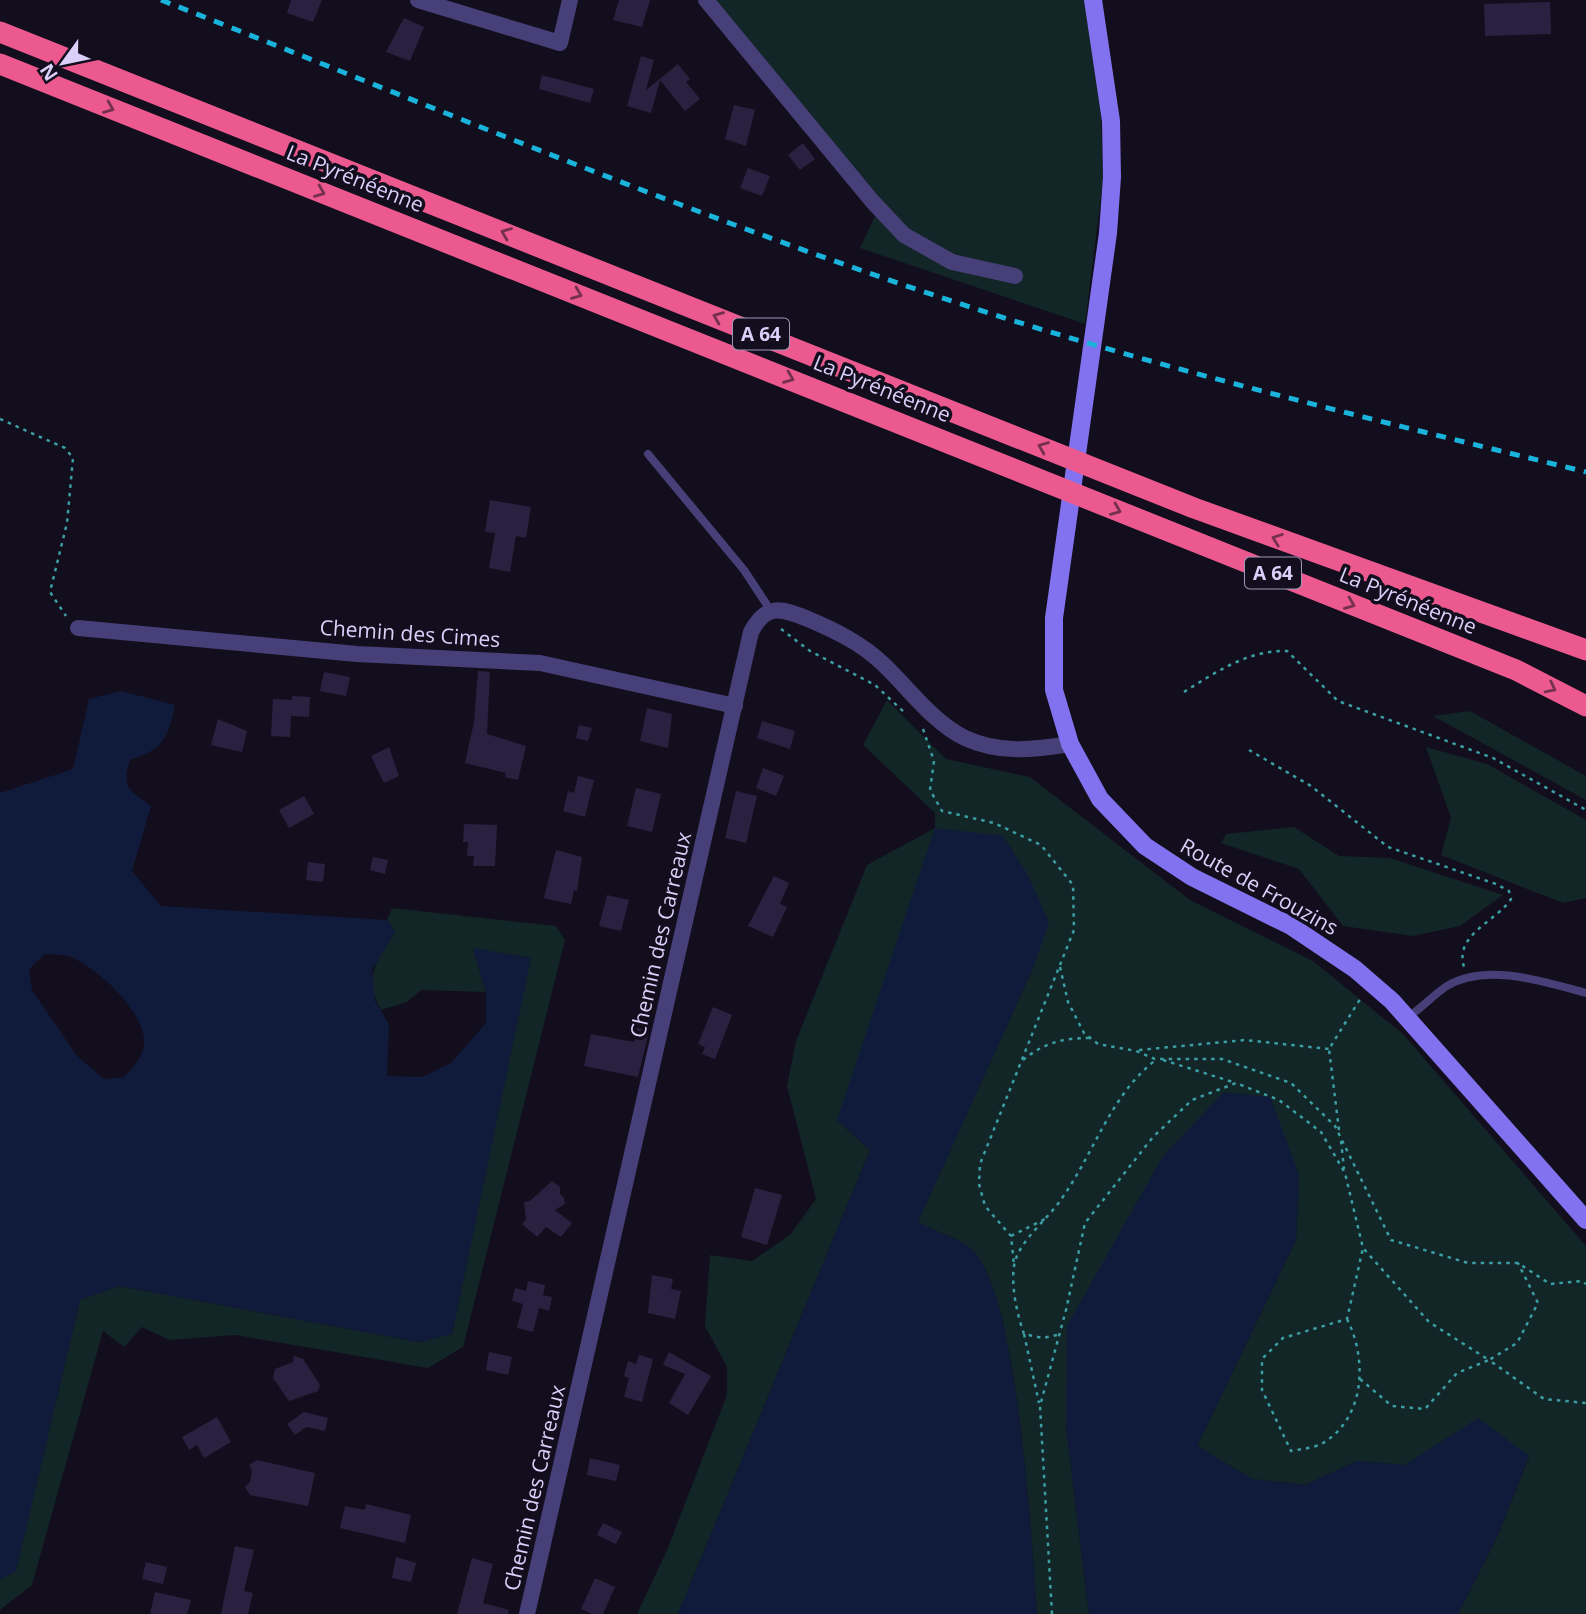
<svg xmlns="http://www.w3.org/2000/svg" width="1586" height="1614" font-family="'Open Sans',sans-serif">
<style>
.green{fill:#122527}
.water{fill:#101b3b;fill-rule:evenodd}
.building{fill:#2a2140}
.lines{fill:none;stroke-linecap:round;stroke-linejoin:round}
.path{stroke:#3b9ea3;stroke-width:2.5;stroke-dasharray:3.5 5;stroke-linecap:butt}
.lane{stroke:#473f77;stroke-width:8}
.street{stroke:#473f77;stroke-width:16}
.secondary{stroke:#8372ef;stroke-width:18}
.highway{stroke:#ec598f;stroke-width:21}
.rail{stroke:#1ab3dc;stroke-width:5;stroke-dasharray:10 9;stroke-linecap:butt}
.oneway{stroke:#753050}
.labels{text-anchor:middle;stroke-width:7;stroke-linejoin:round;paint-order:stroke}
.shield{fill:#130e1d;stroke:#9e96b8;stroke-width:2}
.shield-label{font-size:19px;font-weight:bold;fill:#dad0fa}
.street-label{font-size:21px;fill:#dad0fa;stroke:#130e1d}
</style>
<rect width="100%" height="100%" fill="#130e1d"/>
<!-- green -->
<g class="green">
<polygon points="714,0 1084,0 1101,115 1103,181 1085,324 860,248 881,203"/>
<path d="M887,700L946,759L1030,777L1190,900L1313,961L1403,1034L1586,1246V1614H1458L1498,1535L1529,1457L1405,1465L1357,1461L1305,1485L1252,1479L1197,1446L1296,1240L1299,1175L1066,1426L1089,1614H1037C1032,1548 1018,1285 970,1248C956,1237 934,1231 917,1222L1033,968L837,1120L870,1150L678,1614H637L667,1550L727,1395V1367L705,1326L710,1255L752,1261L790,1235L816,1199L787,1086L796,1041L867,865L935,828V813L863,745Z"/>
<polygon points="1470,711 1586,776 1586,800 1433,716"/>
<polygon points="1426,747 1487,764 1586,820 1586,898 1563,903 1441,855 1451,818"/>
<polygon points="1294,827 1339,856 1390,858 1503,895 1460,926 1413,936 1343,926 1299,869 1221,843 1226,834"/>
<path d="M392,908L556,926L565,940L463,1347L428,1368L235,1335L169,1340L142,1327L124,1347L103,1331L32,1585L0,1610V1580L16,1570L80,1300L119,1286L419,1342L452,1334L530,958L473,949L486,992L421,990L407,1002L381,1010C362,978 378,959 395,932L387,920Z"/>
</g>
<!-- water -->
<g class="water">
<path d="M121,691L175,705C168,738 164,749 130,760C121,788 129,790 151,806L132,871L161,906L387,920L395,932L372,970L375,1001L389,1024L387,1076L422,1077L451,1063L486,1023V992L473,948L531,958L452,1334L419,1342L119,1286L80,1300L16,1571L0,1580V793L73,769L89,699ZM45,954C52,955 60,954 67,956C95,964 148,1014 144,1046C142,1058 132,1069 124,1077L104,1079L77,1056L32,990L29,969Z"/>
<path d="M935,828L1003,836L1028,875L1049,923L1033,968L918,1222C934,1231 955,1237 970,1248C1018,1285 1032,1549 1037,1614H678L870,1150L837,1120Z"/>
<polygon points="1224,1092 1270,1097 1299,1175 1296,1240 1197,1446 1252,1479 1305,1485 1357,1461 1405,1465 1478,1418 1529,1456 1498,1535 1458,1614 1089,1614 1066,1426 1067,1326 1163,1156"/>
</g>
<!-- building -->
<g class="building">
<polygon points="291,0 322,0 313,22 287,13"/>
<polygon points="619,0 650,0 642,27 613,20"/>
<polygon points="1550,2 1551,34 1485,36 1484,4"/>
<polygon points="404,18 424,27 410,61 386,52"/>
<polygon points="641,56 654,60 646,90 678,64 690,79 686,82 700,99 685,111 660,80 651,113 627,106"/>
<polygon points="542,75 594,89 590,103 539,89"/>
<polygon points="734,105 755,110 746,146 725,139"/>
<polygon points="803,143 815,159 800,170 788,155"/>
<polygon points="748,168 770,176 762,196 740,188"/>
<polygon points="490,500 531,507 526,538 516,536 510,572 489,568 495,533 485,532"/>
<polygon points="478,671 490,672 487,734 526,746 518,780 505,777 506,773 465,763 474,722"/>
<polygon points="324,672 350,677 346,696 320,691"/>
<polygon points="292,696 310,697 309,717 291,716 290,737 271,736 273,699 292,700"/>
<polygon points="647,708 672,714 668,748 640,741"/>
<polygon points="218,719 247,731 242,752 211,745"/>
<polygon points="762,721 795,731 790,749 757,738"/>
<polygon points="579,725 592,728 588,741 576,738"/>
<polygon points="389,747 399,776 384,783 371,756"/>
<polygon points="763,768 784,776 776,796 756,788"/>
<polygon points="578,776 594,780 585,817 563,811 568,791 574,793"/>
<polygon points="636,788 661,794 652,832 627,826"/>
<polygon points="736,791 757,796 746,843 725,838"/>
<polygon points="304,796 314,814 289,828 279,810"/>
<polygon points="464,824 497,825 495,866 473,866 474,856 467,856 468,842 463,842"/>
<polygon points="556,850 582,857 577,891 574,890 571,904 544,898"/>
<polygon points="373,857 388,860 385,874 370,870"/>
<polygon points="308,862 325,864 323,882 306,880"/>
<polygon points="774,876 789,883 780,904 787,907 773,937 748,926"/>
<polygon points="607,895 629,900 621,931 599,926"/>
<polygon points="713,1007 732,1015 715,1059 702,1054 705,1047 698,1044"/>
<polygon points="637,1028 649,1031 638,1077 584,1066 591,1034 634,1042"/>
<polygon points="552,1181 560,1187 560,1194 564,1198 565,1204 555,1210 572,1223 561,1237 546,1227 537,1237 522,1224 526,1220 524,1202 530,1201"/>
<polygon points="755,1188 782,1195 767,1245 741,1237"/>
<polygon points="652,1275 673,1279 671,1289 681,1291 675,1319 648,1313"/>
<polygon points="528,1281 545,1285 543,1295 552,1297 549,1311 539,1308 533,1332 517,1328 523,1304 512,1301 515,1288 526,1291"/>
<polygon points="489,1352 512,1357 508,1375 486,1370"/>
<polygon points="669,1352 711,1376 688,1415 669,1403 685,1374 663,1365"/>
<polygon points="639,1355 653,1359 642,1402 624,1397 629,1378 624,1376 628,1361 636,1364"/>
<polygon points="294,1356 303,1359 320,1385 318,1391 289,1401 273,1378 275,1369 293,1362"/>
<polygon points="304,1412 328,1418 325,1431 306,1427 295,1435 287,1424"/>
<polygon points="217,1417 231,1442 204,1458 197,1445 189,1450 182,1437"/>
<polygon points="590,1458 620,1465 616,1481 587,1475"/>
<polygon points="257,1460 315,1473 308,1506 250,1495 245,1487 250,1482 252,1470 249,1465"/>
<polygon points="366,1504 411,1515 405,1543 340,1528 345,1506 365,1510"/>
<polygon points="603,1523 622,1532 616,1544 597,1535"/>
<polygon points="235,1546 254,1550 244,1591 253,1593 248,1614 221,1614"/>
<polygon points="396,1557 416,1563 411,1582 392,1578"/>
<polygon points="472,1558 493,1564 483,1603 509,1610 508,1614 457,1614"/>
<polygon points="146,1562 167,1567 163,1584 142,1579"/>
<polygon points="595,1578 615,1587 603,1614 592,1614 581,1609"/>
<polygon points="155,1592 191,1600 187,1614 150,1614"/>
</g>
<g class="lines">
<!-- path -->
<g class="path">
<polyline points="0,419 65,448 73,458 67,523 50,592 66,616"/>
<polyline points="781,629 810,651 875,685 905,713"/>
<path d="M1184,692C1216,672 1248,650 1287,651L1338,701L1493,758L1586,810"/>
<polyline points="923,729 934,761 930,790 942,811 994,823 1041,845 1073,885 1074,930 980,1164 979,1184 985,1206 1011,1236 1014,1265"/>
<path d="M1249,750L1311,786L1388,847L1496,884L1509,891L1511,899C1496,922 1454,934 1464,967"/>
<polyline points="1060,967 1068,1002 1084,1033 1098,1044 1136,1051 1155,1059 1222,1059 1291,1083 1335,1126 1391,1240 1468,1263 1518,1263 1550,1284 1582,1281 1586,1284"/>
<polyline points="1139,1050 1245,1040 1329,1049"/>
<path d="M1023,1060C1044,1043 1062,1038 1090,1038"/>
<polyline points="1163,1060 1236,1083"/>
<polyline points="1339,1130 1329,1049 1362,996"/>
<polyline points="1341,1141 1344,1169"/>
<polyline points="1011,1236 1045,1219"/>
<path d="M1347,1319C1367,1358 1366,1417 1323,1443C1315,1448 1301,1449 1291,1451L1262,1390V1359L1283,1338L1347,1319L1363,1248"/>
<polyline points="1024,1334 1039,1403"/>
<path d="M1057,1335L1043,1338L1024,1334C1017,1314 1011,1287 1014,1266C1017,1244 1044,1222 1057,1205C1093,1158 1109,1095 1157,1059"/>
<polyline points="1360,1379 1392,1406 1425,1409 1457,1373 1489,1360 1544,1399 1586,1403"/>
<polyline points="1052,1614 1040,1406 1066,1310 1085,1223 1153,1137 1192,1100 1236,1083 1279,1100 1321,1132 1345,1173 1363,1248 1429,1322 1489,1360 1517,1343 1538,1303 1518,1263"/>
</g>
<!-- lane -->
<g class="lane">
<polyline points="648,454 744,570 771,611"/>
<path d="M1408,1017C1422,1008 1433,995 1447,986C1486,962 1545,982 1586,993"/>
</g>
<!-- street -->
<g class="street">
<polyline points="418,0 560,43 570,0"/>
<polyline points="706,0 872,201 904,235 952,262 1015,276"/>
<polyline points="78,628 357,654 540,663 735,706"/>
<path d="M527,1614L751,632C766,603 781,608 808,619C834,630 861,643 882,663C908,687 932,722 965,738C999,754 1034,750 1070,744"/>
</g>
<!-- secondary -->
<polyline class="secondary" points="1093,0 1111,121 1112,177 1108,233 1054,618 1054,690 1070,744 1100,799 1145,846 1192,877 1291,926 1355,969 1392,1001 1586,1220"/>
<!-- highway -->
<g class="highway">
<polyline points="0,32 1194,508 1586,650"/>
<polyline points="0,64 1516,670 1586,706"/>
</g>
<!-- rail -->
<path class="rail" d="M161,0C437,108 712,225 995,315C1189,376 1388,423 1586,472"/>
</g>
<!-- one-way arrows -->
<defs><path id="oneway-chevron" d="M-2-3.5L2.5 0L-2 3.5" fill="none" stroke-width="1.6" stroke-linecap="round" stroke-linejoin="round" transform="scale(1.75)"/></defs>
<g class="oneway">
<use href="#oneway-chevron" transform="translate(109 108) rotate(22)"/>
<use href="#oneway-chevron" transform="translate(320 192) rotate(22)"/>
<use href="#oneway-chevron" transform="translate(506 233) rotate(-158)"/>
<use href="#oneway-chevron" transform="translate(577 294) rotate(22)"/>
<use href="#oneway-chevron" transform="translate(718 317) rotate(-158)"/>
<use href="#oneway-chevron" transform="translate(789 378) rotate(22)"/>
<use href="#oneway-chevron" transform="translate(1043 447) rotate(-158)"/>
<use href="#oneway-chevron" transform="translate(1116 510) rotate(22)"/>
<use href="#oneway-chevron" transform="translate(1277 539) rotate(-160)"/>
<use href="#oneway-chevron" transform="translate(1350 604) rotate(22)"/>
<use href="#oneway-chevron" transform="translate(1551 688) rotate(27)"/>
</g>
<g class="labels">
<!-- shield labels -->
<g class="shield">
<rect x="733" y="318.5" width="56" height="31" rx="5"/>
<rect x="1245" y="557.5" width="56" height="31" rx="5"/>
</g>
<g class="shield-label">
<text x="761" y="341">A 64</text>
<text x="1273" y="580">A 64</text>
</g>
<!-- street labels -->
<g class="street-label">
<text transform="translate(355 179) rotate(22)" y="7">La Pyrénéenne</text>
<text transform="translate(882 389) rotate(22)" y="7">La Pyrénéenne</text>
<text transform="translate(1408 601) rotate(22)" y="7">La Pyrénéenne</text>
<text transform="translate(410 634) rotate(4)" y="7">Chemin des Cimes</text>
<text transform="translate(1259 887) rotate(29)" y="7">Route de Frouzins</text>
<text transform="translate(661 935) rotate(-77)" y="7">Chemin des Carreaux</text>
<text transform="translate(535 1488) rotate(-77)" y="7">Chemin des Carreaux</text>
</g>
</g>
<!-- north arrow -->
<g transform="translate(63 63) rotate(237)" stroke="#130e1d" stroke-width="5" paint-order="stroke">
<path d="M0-5L12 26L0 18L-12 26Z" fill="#dad0fa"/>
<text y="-10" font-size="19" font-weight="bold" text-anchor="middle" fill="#dad0fa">N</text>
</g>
</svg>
